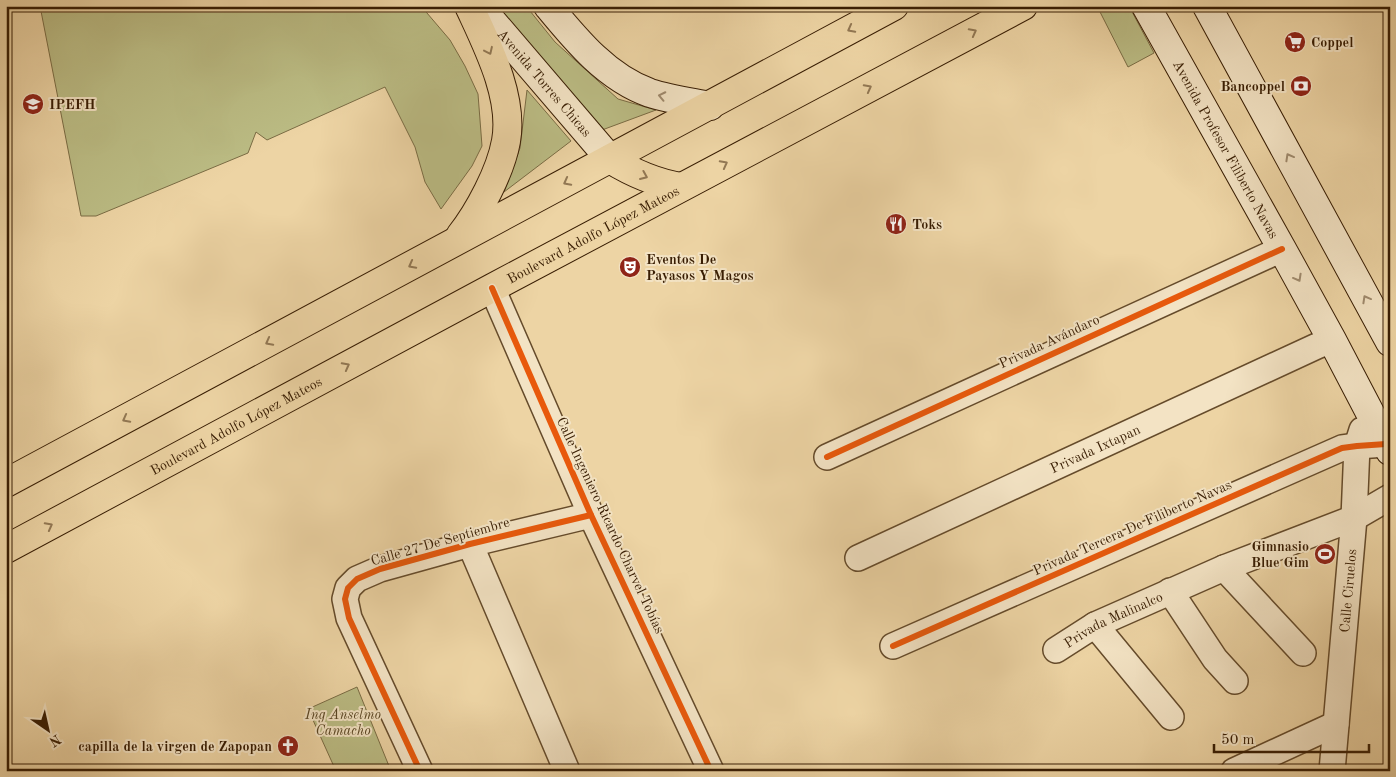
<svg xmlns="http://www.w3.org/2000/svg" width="1396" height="777" font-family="'Old Standard TT',serif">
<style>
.green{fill:#bbbc84;stroke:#7a6c44}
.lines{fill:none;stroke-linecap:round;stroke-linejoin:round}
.minor-casing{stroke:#654b2b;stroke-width:28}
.secondary-casing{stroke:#381d03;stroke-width:30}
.primary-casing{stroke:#381d03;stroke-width:30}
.minor{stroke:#f3e3c4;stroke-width:25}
.secondary{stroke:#f3e3c4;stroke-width:28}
.primary{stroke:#edd4a4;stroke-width:28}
.cycleway-casing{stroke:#f3e3c4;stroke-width:9}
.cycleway{stroke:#e8590c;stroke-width:6}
.oneway{stroke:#927854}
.oneway2{stroke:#9f8a6d}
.labels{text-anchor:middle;stroke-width:4;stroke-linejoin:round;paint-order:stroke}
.poi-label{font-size:14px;font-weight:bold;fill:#381d03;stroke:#f3e3c4;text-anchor:start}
.street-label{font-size:14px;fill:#381d03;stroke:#f3e3c4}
.park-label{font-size:14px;font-style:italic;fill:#594523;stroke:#f3e3c4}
</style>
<rect width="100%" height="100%" fill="#edd4a4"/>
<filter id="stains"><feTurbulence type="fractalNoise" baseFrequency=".004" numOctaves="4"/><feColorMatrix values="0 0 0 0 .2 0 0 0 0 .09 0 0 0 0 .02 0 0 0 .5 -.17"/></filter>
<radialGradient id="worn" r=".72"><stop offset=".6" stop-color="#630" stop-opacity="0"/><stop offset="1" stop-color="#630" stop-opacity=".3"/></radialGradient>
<!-- green -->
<g class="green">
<polygon points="40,6 421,6 450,40 465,66 478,94 482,146 472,166 441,209 425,182 415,147 385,87 267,140 256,132 248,153 96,216 81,216"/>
<polygon points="496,6 526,6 555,42 618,99 656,110 602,130"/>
<polygon points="1101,6 1129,6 1154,53 1128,67 1098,8"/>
<polygon points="527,90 571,141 504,192 520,148"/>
<polygon points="357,687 391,771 336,771 308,709"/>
</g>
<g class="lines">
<!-- minor casing -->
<g class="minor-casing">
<g id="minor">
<polyline points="492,288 591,515 711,771"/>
<polyline points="827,457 1282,249"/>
<polyline points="470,544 567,771"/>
<path id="s1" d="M858,558L1317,346L1332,340"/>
<polyline points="1224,568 1303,653"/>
<polyline points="1170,591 1215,659 1235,681"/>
<polyline points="1095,625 1171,717"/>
<polyline points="893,646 1342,448 1357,446 1386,444"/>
<path id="s2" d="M1056,650L1095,625L1224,568L1354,518L1390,497"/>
<polyline points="420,771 349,618 345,599 348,588 357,579 380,569 470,544 591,515"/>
<polyline points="1234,771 1336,724"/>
<path id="s3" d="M1332,771L1354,518L1357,446L1362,430"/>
</g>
</g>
<!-- secondary casing -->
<g class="secondary-casing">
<g id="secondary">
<path id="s4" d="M479,6L610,159"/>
<path d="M548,6C576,40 607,78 650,93C669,99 690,102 710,106"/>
<path id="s5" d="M1146,6L1282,249L1332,340L1390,451"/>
<polyline points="1207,6 1390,342"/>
</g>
</g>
<!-- primary casing -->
<g class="primary-casing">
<g id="primary">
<path d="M610,159C631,172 656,183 681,187"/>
<path d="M460,236C471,222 480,207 488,191C496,175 503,158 506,141C514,97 487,45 469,6"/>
<polyline points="6,483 894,6"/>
<path id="s6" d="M6,549L492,288L1023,6"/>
</g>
</g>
<!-- minor -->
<use href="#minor" class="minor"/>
<!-- secondary -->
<use href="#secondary" class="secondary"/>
<!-- primary -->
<use href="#primary" class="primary"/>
<!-- cycleway casing -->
<g class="cycleway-casing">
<g id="cycleway">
<polyline points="492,288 591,515 711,771"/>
<polyline points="827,457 1282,249"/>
<polyline points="893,646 1342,448 1357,446 1386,444"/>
<polyline points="420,771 349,618 345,599 348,588 357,579 380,569 470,544 591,515"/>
</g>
</g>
<!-- cycleway -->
<use href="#cycleway" class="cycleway"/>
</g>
<!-- one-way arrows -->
<defs><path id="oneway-chevron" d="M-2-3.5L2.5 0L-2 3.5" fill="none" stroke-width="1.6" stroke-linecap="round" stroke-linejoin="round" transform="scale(1.25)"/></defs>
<g class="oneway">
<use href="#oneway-chevron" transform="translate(851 29) rotate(152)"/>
<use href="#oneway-chevron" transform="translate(973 32) rotate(-28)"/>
<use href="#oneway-chevron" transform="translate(489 51) rotate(65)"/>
<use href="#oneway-chevron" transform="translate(868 88) rotate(-28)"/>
<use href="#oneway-chevron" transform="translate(724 164) rotate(-28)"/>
<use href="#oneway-chevron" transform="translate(644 176) rotate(23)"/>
<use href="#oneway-chevron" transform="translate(567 182) rotate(152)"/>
<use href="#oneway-chevron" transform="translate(412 265) rotate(152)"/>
<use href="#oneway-chevron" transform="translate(269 342) rotate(152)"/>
<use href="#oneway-chevron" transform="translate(346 366) rotate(-28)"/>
<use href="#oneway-chevron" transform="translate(126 419) rotate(152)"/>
<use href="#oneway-chevron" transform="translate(49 526) rotate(-28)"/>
</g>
<g class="oneway2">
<use href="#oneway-chevron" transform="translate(662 96) rotate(-168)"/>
<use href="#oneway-chevron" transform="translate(1289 157) rotate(-119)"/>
<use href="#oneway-chevron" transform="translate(1298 278) rotate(61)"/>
<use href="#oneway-chevron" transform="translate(1366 299) rotate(-119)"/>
</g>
<!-- icons -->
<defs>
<g id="supermarket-disc" transform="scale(1.125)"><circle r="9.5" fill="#8f2418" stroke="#f3e3c4"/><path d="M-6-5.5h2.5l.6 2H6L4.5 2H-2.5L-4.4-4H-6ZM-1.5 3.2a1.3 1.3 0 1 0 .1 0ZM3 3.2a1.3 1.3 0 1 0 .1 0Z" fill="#fff"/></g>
<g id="bank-disc" transform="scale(1.125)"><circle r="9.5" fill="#8f2418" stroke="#f3e3c4"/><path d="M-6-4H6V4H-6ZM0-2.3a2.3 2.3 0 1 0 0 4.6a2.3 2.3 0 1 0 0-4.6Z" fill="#fff"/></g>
<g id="school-disc" transform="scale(1.125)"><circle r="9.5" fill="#8f2418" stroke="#f3e3c4"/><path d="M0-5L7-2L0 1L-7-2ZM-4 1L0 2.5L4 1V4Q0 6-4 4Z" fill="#fff"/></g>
<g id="restaurant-disc" transform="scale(1.125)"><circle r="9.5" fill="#8f2418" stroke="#f3e3c4"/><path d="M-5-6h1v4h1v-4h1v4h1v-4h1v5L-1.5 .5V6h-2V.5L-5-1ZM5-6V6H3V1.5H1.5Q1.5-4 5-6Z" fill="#fff"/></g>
<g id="theatre-disc" transform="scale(1.125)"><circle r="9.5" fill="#8f2418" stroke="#f3e3c4"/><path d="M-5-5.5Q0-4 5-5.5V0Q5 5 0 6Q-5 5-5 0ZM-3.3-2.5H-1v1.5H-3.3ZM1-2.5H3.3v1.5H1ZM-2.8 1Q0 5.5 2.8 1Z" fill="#fff"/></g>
<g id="stadium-disc" transform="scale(1.125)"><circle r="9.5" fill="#8f2418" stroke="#f3e3c4"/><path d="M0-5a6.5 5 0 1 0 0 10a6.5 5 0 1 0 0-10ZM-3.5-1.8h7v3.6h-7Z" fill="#fff"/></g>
<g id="church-disc" transform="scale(1.125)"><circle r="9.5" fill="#8f2418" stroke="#f3e3c4"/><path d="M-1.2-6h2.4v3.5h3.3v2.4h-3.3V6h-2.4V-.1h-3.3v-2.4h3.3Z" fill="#fff"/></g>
</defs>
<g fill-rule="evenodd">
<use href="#supermarket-disc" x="1295" y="42"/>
<use href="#bank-disc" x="1301" y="86"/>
<use href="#school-disc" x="33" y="104"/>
<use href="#restaurant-disc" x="896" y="224"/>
<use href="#theatre-disc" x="630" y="267"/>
<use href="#stadium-disc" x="1325" y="554"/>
<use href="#church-disc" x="288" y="746"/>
</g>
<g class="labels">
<!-- poi labels -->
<g class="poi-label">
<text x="1311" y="47">Coppel</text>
<text x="1285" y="91" text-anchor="end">Bancoppel</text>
<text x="49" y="109">IPEFH</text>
<text x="912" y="229">Toks</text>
<text x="646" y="264">Eventos De<tspan x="646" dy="16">Payasos Y Magos</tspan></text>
<text x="1309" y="551" text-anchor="end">Gimnasio<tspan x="1309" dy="16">Blue Gim</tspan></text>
<text x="272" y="751" text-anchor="end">capilla de la virgen de Zapopan</text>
</g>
<!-- street labels -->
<g class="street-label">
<text dy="5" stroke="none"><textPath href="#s4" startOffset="101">Avenida Torres Chicas</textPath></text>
<text dy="5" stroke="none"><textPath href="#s5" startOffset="164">Avenida Profesor Filiberto Navas</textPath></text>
<text dy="5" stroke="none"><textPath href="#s6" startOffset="666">Boulevard Adolfo López Mateos</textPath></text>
<text transform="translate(1049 341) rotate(-25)" y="5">Privada Avándaro</text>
<text dy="5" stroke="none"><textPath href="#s6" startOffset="261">Boulevard Adolfo López Mateos</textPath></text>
<text dy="5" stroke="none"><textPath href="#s1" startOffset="261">Privada Ixtapan</textPath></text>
<text transform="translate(611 525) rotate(65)" y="5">Calle Ingeniero Ricardo Charvel Tobías</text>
<text transform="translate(1132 527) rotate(-24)" y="5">Privada Tercera De Filiberto Navas</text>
<text transform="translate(440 541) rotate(-16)" y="5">Calle 27 De Septiembre</text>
<text dy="5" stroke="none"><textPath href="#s3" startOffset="181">Calle Ciruelos</textPath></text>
<text dy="5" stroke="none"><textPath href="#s2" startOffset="65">Privada Malinalco</textPath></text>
</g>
<!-- park labels -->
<g class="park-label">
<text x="343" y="719">Ing Anselmo<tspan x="343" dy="16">Camacho</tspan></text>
</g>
</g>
<!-- margin -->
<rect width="1396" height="777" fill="none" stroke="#edd4a4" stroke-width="25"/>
<rect x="8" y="8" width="1381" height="762" fill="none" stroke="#381d03" stroke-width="2.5"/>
<rect x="12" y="12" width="1371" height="752" fill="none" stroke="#381d03"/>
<!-- north arrow -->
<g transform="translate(48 730) rotate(146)" stroke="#f3e3c4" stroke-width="4" paint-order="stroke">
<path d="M0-4L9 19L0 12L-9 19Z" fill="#381d03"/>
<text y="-8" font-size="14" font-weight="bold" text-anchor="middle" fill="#381d03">N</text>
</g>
<!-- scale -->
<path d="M1214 744v8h155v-8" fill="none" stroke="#381d03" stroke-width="2.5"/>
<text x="1221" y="744" font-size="15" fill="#381d03" stroke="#f3e3c4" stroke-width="4" paint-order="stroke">50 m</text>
<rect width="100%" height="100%" filter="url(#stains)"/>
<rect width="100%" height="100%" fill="url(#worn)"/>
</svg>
